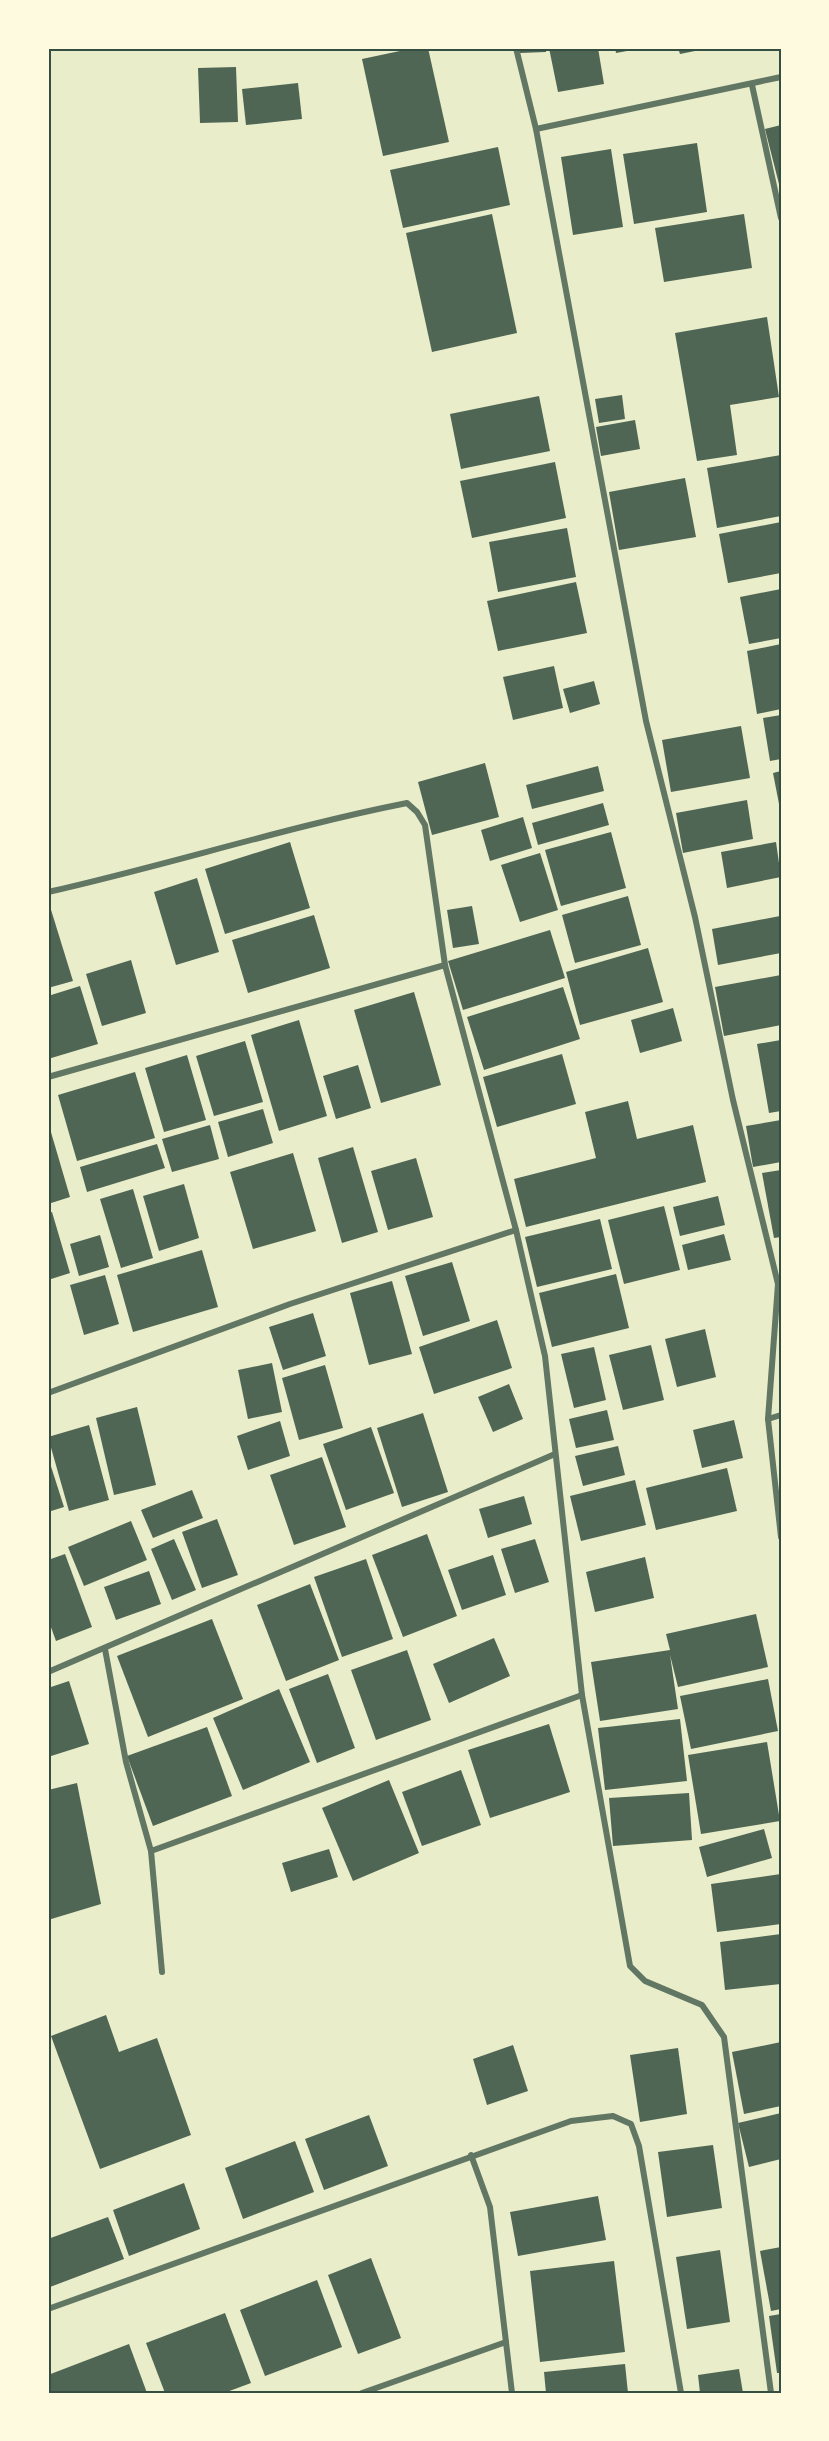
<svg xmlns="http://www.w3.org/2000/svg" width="829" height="2441" font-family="'Space Grotesk',sans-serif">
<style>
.building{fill:#4f6655}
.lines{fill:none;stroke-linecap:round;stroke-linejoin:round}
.minor{stroke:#617663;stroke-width:6}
.neatline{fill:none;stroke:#344e41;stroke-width:2}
</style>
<rect width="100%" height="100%" fill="#e9edc9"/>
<!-- building -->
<g class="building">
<polygon points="414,48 428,48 449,142 383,156 362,59"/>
<polygon points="520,48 546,48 546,52 520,53"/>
<polygon points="549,48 598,48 604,84 558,92"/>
<polygon points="615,48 638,48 638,49 616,53"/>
<polygon points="678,48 705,48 705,49 680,54"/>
<polygon points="236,67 238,122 200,123 198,68"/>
<polygon points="298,83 302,119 246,125 242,89"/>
<polygon points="781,125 781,183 779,184 765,129"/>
<polygon points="697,143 707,212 634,224 623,154"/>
<polygon points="498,147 510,205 403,228 390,170"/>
<polygon points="611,149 623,227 573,235 561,157"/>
<polygon points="492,214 517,333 432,352 406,233"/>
<polygon points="744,214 752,268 664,282 655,228"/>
<polygon points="767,317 779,397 730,405 737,455 697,461 675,333"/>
<polygon points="622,395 625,419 599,423 595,399"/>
<polygon points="539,396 550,451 461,469 450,414"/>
<polygon points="635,420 640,449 601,456 596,427"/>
<polygon points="781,455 781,516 717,528 707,468"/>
<polygon points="555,462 566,518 472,538 460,481"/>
<polygon points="685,478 696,537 619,550 609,492"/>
<polygon points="781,522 781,573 728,583 719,534"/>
<polygon points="567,528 576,577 498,592 489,542"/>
<polygon points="576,582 587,633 498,651 487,601"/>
<polygon points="781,589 781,638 749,644 740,597"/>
<polygon points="781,644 781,709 757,714 747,651"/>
<polygon points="554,666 563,708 513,720 503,677"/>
<polygon points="594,681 600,704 570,713 563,689"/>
<polygon points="781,715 781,759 770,761 763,718"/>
<polygon points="741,726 750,778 671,792 662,740"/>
<polygon points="485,763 499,817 432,835 418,782"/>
<polygon points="598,766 604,791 532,809 526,785"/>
<polygon points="781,771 781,809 780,809 773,773"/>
<polygon points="747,800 753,839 683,853 676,813"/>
<polygon points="603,803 609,825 538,845 532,823"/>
<polygon points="523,817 532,848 490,861 481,830"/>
<polygon points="611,832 626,888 561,906 545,850"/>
<polygon points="290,842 310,908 225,934 205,869"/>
<polygon points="776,842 781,877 727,888 721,852"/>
<polygon points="540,853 558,910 520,922 501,865"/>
<polygon points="197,878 219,952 176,965 154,892"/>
<polygon points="628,896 641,945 575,963 562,915"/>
<polygon points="48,900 73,981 48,988"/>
<polygon points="472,906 479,944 453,948 447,910"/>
<polygon points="314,915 330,968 248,993 232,940"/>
<polygon points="780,916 781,953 718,965 712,929"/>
<polygon points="550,930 565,978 463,1010 448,961"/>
<polygon points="648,948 663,1002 580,1025 566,972"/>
<polygon points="131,960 146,1013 102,1026 86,974"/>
<polygon points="781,975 781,1025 724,1036 715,987"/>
<polygon points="80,986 98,1044 48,1059 48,996"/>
<polygon points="563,987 580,1039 484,1070 467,1017"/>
<polygon points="414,992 441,1085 381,1103 354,1010"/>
<polygon points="673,1008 682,1041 640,1053 631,1020"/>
<polygon points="299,1020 327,1116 279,1131 251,1035"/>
<polygon points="781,1040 781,1111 769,1113 757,1044"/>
<polygon points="245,1041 263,1102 214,1116 196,1056"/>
<polygon points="562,1054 576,1104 497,1127 483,1077"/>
<polygon points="187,1055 206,1120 164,1132 145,1068"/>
<polygon points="358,1065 371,1108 336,1119 323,1076"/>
<polygon points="135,1072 155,1138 77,1161 58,1095"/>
<polygon points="628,1101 637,1139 693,1125 706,1182 526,1227 514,1179 596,1158 585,1112"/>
<polygon points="263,1109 273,1143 228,1157 218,1122"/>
<polygon points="781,1120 781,1162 753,1167 746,1126"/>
<polygon points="48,1122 70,1197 48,1204"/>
<polygon points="210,1125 219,1159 172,1172 162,1139"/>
<polygon points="157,1144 165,1168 87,1192 80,1167"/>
<polygon points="353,1147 378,1232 342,1243 318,1158"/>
<polygon points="293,1153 316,1231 253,1249 230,1172"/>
<polygon points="416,1158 433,1217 388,1230 371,1171"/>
<polygon points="781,1170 781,1237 774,1238 762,1173"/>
<polygon points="184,1184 199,1238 159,1251 143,1196"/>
<polygon points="133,1189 153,1258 121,1268 100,1199"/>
<polygon points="718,1196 725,1225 680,1236 673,1207"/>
<polygon points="664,1206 680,1270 624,1284 608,1220"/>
<polygon points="52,1212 70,1273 48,1280 48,1213"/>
<polygon points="600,1219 612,1269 537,1287 525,1237"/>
<polygon points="724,1234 731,1260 688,1270 682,1245"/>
<polygon points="100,1235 109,1267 79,1276 70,1244"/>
<polygon points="202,1250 218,1307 133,1332 117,1275"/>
<polygon points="452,1262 470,1321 423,1336 405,1276"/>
<polygon points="616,1274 629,1328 552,1347 539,1293"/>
<polygon points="105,1275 119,1324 84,1335 70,1285"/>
<polygon points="392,1281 412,1354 369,1365 350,1293"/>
<polygon points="313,1313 326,1356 283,1370 269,1327"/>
<polygon points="497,1320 512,1368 434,1394 419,1347"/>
<polygon points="705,1329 716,1377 677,1387 665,1339"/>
<polygon points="651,1345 664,1400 623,1410 609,1355"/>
<polygon points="594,1347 606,1400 574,1408 561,1354"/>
<polygon points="272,1363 282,1412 248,1419 238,1370"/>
<polygon points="325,1365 343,1428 299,1440 282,1378"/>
<polygon points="509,1384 523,1419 493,1432 478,1397"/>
<polygon points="137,1407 156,1485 114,1495 96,1418"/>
<polygon points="607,1410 614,1440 576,1448 569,1419"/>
<polygon points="423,1413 448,1492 402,1507 377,1428"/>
<polygon points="734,1420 743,1458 702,1468 693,1430"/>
<polygon points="280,1421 290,1456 248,1470 237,1436"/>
<polygon points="89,1425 109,1500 69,1511 48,1437"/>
<polygon points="371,1427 394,1493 346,1510 323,1444"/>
<polygon points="618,1446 625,1475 583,1486 575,1456"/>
<polygon points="48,1457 64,1507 48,1512"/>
<polygon points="322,1457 346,1527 294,1545 270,1475"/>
<polygon points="727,1468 737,1511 656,1530 646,1488"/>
<polygon points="635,1480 646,1525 581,1541 570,1496"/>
<polygon points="192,1490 203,1518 153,1538 141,1510"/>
<polygon points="524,1496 532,1524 488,1538 479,1509"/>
<polygon points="217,1519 238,1575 202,1588 182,1532"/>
<polygon points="131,1521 147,1560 84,1586 68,1547"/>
<polygon points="427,1534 457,1616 403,1637 372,1555"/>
<polygon points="174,1539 196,1590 172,1600 151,1549"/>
<polygon points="535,1539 549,1582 515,1593 501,1549"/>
<polygon points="65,1554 92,1627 56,1641 48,1619 48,1560"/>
<polygon points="493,1555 506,1595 462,1610 448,1570"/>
<polygon points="645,1557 654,1598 595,1612 586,1572"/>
<polygon points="366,1559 393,1639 342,1657 314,1577"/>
<polygon points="149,1571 161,1604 116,1620 104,1587"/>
<polygon points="310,1584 339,1660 286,1681 257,1605"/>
<polygon points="756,1614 768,1667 678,1687 670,1655 678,1709 600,1721 591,1662 670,1650 666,1634"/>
<polygon points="212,1619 243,1699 148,1737 117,1656"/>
<polygon points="494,1638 510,1676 449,1703 433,1664"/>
<polygon points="407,1650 431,1720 376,1740 351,1670"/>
<polygon points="328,1674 355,1748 317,1763 289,1689"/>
<polygon points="768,1679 778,1731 691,1749 680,1696"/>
<polygon points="69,1681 89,1744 48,1757 48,1688"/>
<polygon points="279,1689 310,1762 243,1790 213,1718"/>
<polygon points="680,1719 687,1781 605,1790 598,1728"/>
<polygon points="549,1724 570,1792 490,1818 468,1750"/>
<polygon points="207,1727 232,1796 153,1826 127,1756"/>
<polygon points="767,1742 780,1821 701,1834 688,1755"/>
<polygon points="461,1770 481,1825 422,1846 402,1792"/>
<polygon points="389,1780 419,1853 353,1881 322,1808"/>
<polygon points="77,1783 101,1904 48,1920 48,1790"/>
<polygon points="689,1793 692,1840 613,1846 609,1798"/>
<polygon points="764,1829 772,1858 707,1877 699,1847"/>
<polygon points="329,1849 338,1877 291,1892 282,1863"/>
<polygon points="781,1874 781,1924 717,1932 711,1884"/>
<polygon points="781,1934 781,1984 725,1990 720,1942"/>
<polygon points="106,2015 119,2052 157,2038 191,2135 100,2169 51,2036"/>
<polygon points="781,2042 781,2106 744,2114 732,2052"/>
<polygon points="513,2045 528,2091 487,2105 473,2059"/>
<polygon points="678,2048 687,2114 640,2122 630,2055"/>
<polygon points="781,2113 781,2159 749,2167 738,2123"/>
<polygon points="369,2115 388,2166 324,2190 305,2139"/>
<polygon points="295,2141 314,2192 243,2219 225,2168"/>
<polygon points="713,2145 722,2208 667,2217 658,2152"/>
<polygon points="184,2183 200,2229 129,2256 113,2210"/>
<polygon points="598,2196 606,2240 518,2256 510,2212"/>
<polygon points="108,2217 124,2259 50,2287 48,2239"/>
<polygon points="781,2247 781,2309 771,2311 760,2251"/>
<polygon points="720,2250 730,2322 687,2329 676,2257"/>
<polygon points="371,2258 401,2338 358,2354 328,2275"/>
<polygon points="614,2261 625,2352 540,2362 530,2271"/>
<polygon points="317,2280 342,2347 265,2376 240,2310"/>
<polygon points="225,2313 251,2383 224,2393 165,2393 146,2343"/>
<polygon points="781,2314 781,2373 777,2373 769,2316"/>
<polygon points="129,2344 147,2393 51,2393 48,2375"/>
<polygon points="625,2364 628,2393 546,2393 544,2372"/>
<polygon points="739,2369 743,2393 700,2393 698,2375"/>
</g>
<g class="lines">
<!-- minor -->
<g class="minor">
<polyline points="516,48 536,129 646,721 695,917 733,1100 778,1284 768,1419 781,1537"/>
<polyline points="752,85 781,218"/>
<polyline points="536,129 781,77"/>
<path d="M48,892C168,865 286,827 407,803L417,812L425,825L445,965L516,1230L545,1356L582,1695L630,1966L645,1981L702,2005L724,2037L771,2393"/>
<polyline points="48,1077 445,965"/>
<polyline points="48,1393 290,1304 516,1230"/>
<polyline points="768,1419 781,1415"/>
<polyline points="105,1649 126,1762 151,1851"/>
<polyline points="48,1672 555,1454"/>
<polyline points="162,1972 151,1851 582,1695"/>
<polyline points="471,2155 490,2207 512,2393"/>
<polyline points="48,2309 571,2121 613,2116 631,2124 639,2146 681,2393"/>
<polyline points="362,2393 506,2342"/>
</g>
</g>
<!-- border -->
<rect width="829" height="2441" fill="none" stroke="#fefae0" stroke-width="99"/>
<rect x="50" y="50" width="730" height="2342" class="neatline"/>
</svg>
